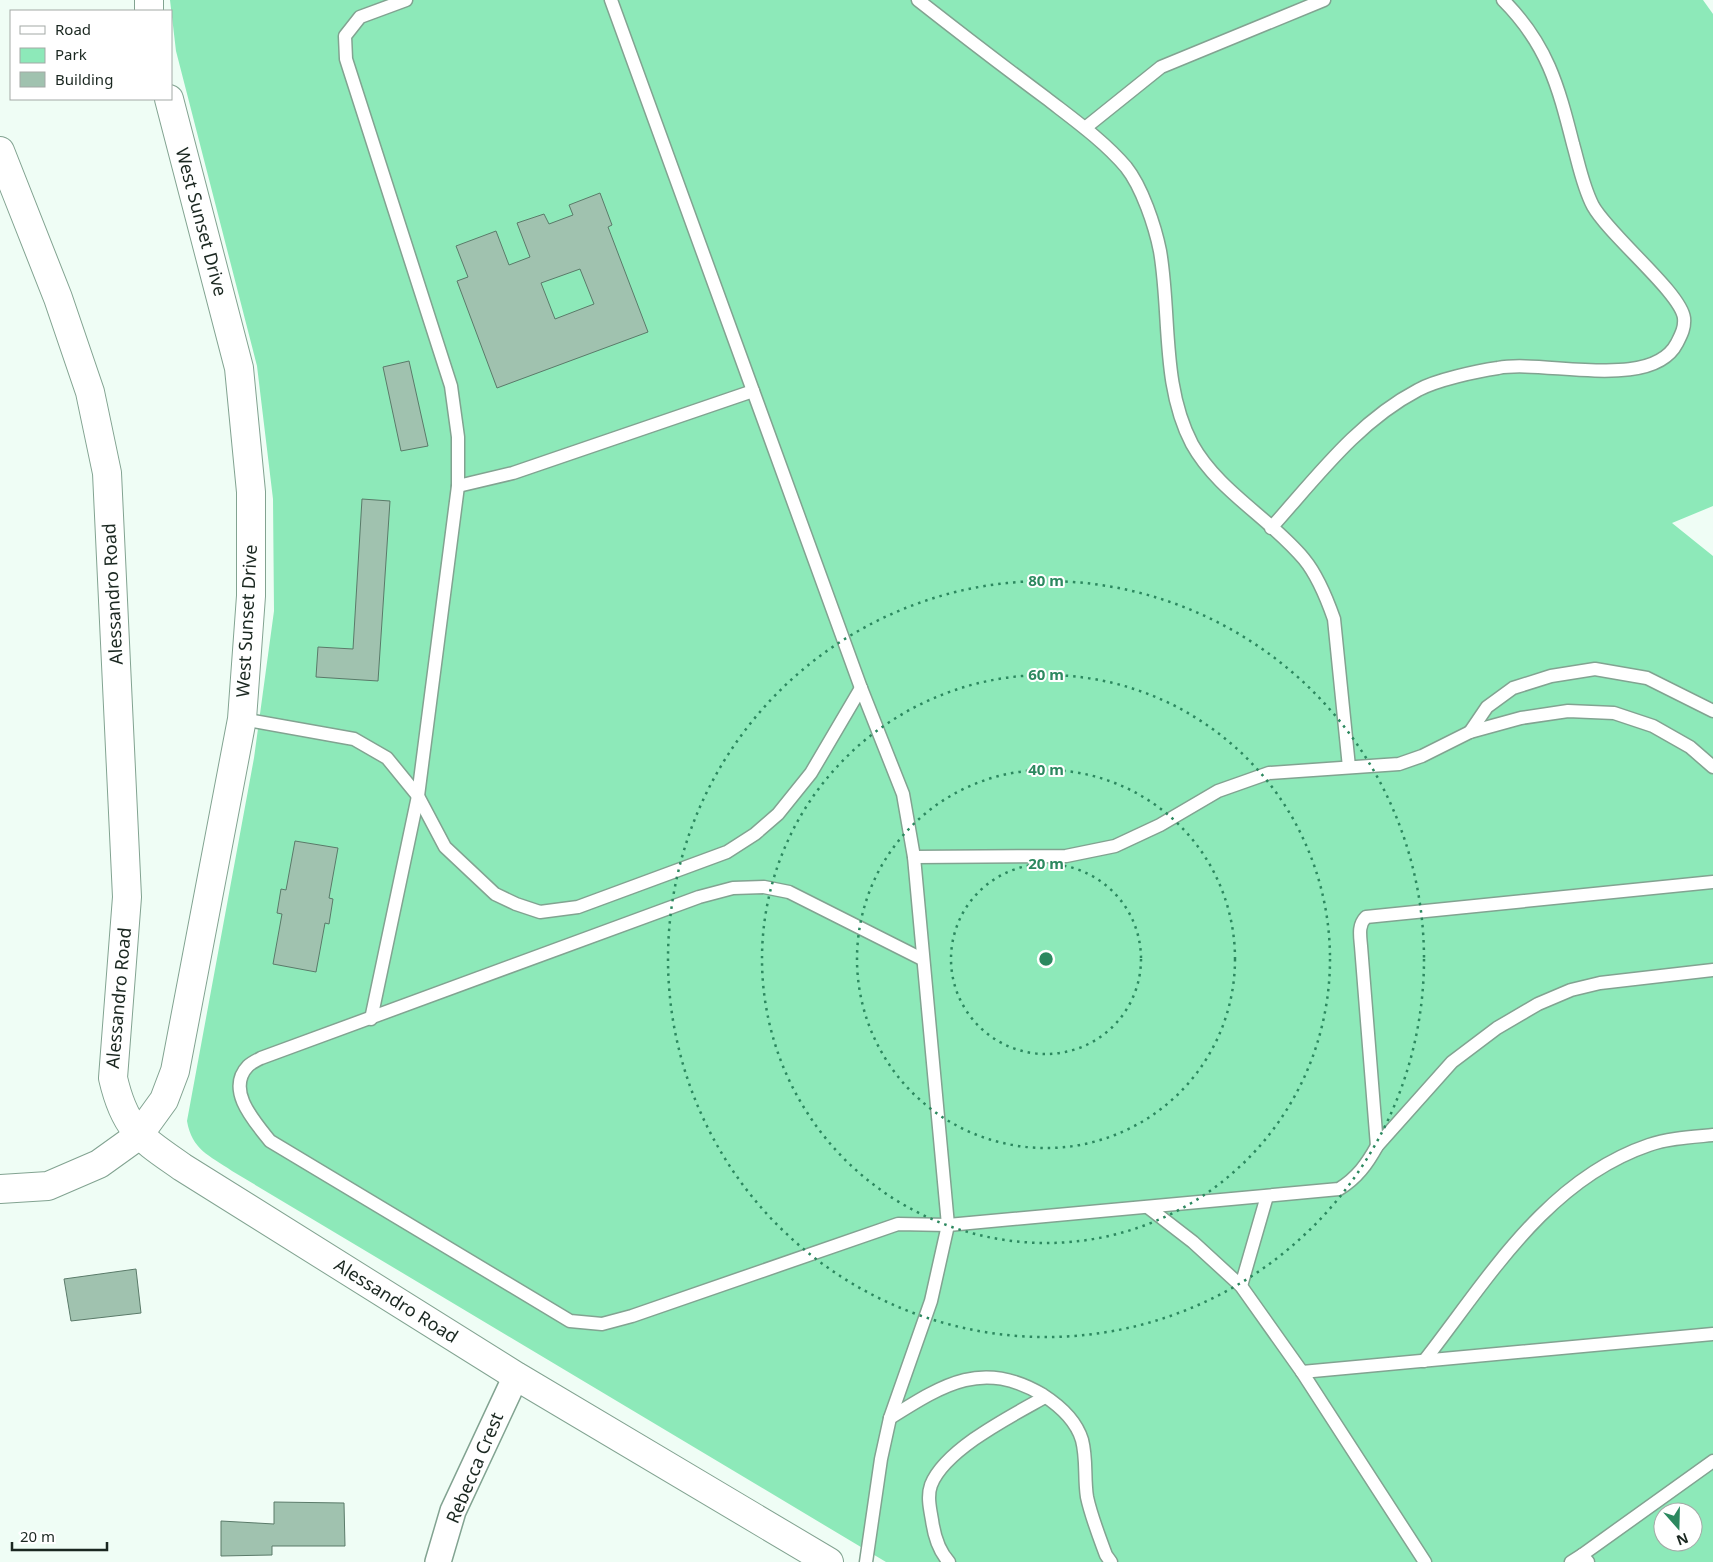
<svg xmlns="http://www.w3.org/2000/svg" width="1713" height="1562" font-family="'Noto Sans',sans-serif">
<style>
.green{fill:#8de9b9;fill-rule:evenodd}
.building{fill:#a0c2af;stroke:#5a7a69;fill-rule:evenodd}
.lines{fill:none;stroke-linecap:round;stroke-linejoin:round}
.service-casing{stroke:#82a391;stroke-width:15}
.minor-casing{stroke:#82a391;stroke-width:28}
.tertiary-casing{stroke:#82a391;stroke-width:30}
.service{stroke:#fff;stroke-width:12}
.minor{stroke:#fff;stroke-width:25}
.tertiary{stroke:#fff;stroke-width:28}
.ring{fill:none;stroke:#2c885f;stroke-width:2.5;stroke-dasharray:2.5 5}
.labels{text-anchor:middle;stroke-width:4;stroke-linejoin:round;paint-order:stroke}
.street-label{font-size:18px;fill:#1a2720;stroke:#fff}
.centre{fill:#2c885f;stroke:#fff;stroke-width:2.5}
.ring-label{font-size:15px;text-anchor:middle;font-weight:bold;fill:#2c885f;stroke:#fff;stroke-width:4;stroke-linejoin:round;paint-order:stroke}
</style>
<rect width="100%" height="100%" fill="#effdf5"/>
<!-- green -->
<path class="green" d="M170,0H1703L1713,14V506L1672,523L1713,556V1562H886L232,1171C209,1155 192,1150 187,1121L254,758L274,611L273,499L257,366L176,51ZM1663,1512H1693V1542H1663Z"/>
<!-- building -->
<g class="building">
<path d="M600,193L612,225L608,227L648,332L497,388L457,281L468,277L456,246L496,231L509,265L530,257L517,223L544,214L549,224L573,215L569,205ZM580,269L594,304L555,319L541,283Z"/>
<polygon points="409,361 428,446 401,451 383,367"/>
<polygon points="362,499 390,501 378,681 316,677 318,647 353,649"/>
<polygon points="295,841 338,848 329,898 333,899 329,924 325,923 316,972 273,964 282,914 277,913 281,889 286,890"/>
<polygon points="136,1269 141,1313 71,1321 64,1279"/>
<polygon points="274,1502 344,1503 345,1546 272,1546 272,1555 221,1556 221,1521 274,1524"/>
</g>
<g class="lines">
<!-- service casing -->
<g class="service-casing">
<g id="service">
<polyline points="611,0 861,688 903,794 914,857 948,1225 931,1301 890,1418 881,1459 866,1562"/>
<path d="M918,0C960,33 1003,66 1046,98C1073,119 1104,141 1126,167C1142,187 1155,226 1160,251C1171,315 1161,385 1192,444C1218,491 1270,518 1304,559C1318,576 1327,599 1334,619L1349,767"/>
<polyline points="1085,128 1161,67 1324,0"/>
<polyline points="458,486 513,473 753,391"/>
<path d="M1271,528C1316,478 1357,422 1418,390C1436,380 1477,371 1498,368C1544,359 1652,392 1677,343C1681,335 1685,328 1684,318C1681,293 1610,236 1593,206C1583,187 1579,165 1573,144C1558,85 1547,44 1503,0"/>
<polyline points="242,719 354,739 387,758 418,796 445,847 495,894 516,904 540,912 578,907 727,852 755,834 778,814 811,773 861,688"/>
<polyline points="1470,732 1487,707 1513,688 1551,676 1595,669 1647,678 1713,711"/>
<polyline points="914,857 1066,856 1115,846 1160,825 1218,791 1269,773 1399,764 1422,756 1470,732 1521,718 1568,711 1614,713 1653,726 1690,747 1713,767"/>
<path d="M922,959L789,892L764,887L733,888L699,897L261,1058C257,1060 251,1063 248,1066C225,1090 255,1122 270,1141L570,1321L602,1324L632,1316L898,1224L948,1225L1339,1189C1357,1178 1367,1164 1377,1146L1452,1062L1497,1028L1538,1004L1571,990L1600,983L1713,970"/>
<polyline points="371,1019 418,796 458,486 458,437 451,386 346,59 345,36 360,17 406,0"/>
<path d="M1377,1146L1361,946C1360,935 1358,925 1366,917L1713,882"/>
<polyline points="1149,1208 1193,1242 1241,1286 1302,1372 1425,1562"/>
<polyline points="1241,1286 1267,1196"/>
<path d="M1424,1361C1488,1279 1546,1180 1649,1145C1669,1138 1692,1137 1713,1135"/>
<polyline points="1302,1372 1713,1334"/>
<path d="M890,1418C944,1384 983,1359 1043,1395C1060,1406 1076,1420 1082,1440C1087,1459 1084,1478 1087,1497C1091,1516 1099,1536 1106,1555L1111,1562"/>
<polyline points="1582,1555 1713,1461"/>
<path d="M949,1562C938,1550 934,1535 932,1520C930,1509 927,1496 931,1485C945,1449 1013,1415 1045,1397"/>
<polyline points="1571,1562 1582,1555 1588,1562"/>
</g>
</g>
<!-- minor casing -->
<g class="minor-casing">
<polyline id="minor" points="438,1562 453,1511 516,1376"/>
</g>
<!-- tertiary casing -->
<g class="tertiary-casing">
<g id="tertiary">
<polyline points="149,0 149,11"/>
<path d="M0,151L58,298L90,392L107,473L127,897L113,1078C125,1130 141,1138 182,1167L516,1376L829,1562"/>
<polyline points="0,1189 48,1186 99,1164 138,1136 164,1100 175,1071 242,719 251,596 251,492 239,368 169,99"/>
</g>
</g>
<!-- service -->
<use href="#service" class="service"/>
<!-- minor -->
<use href="#minor" class="minor"/>
<!-- tertiary -->
<use href="#tertiary" class="tertiary"/>
</g>
<!-- distance rings -->
<g class="ring">
<circle cx="1046" cy="959" r="95"/>
<circle cx="1046" cy="959" r="189"/>
<circle cx="1046" cy="959" r="284"/>
<circle cx="1046" cy="959" r="378"/>
</g>
<g class="labels">
<!-- street labels -->
<g class="street-label">
<text transform="translate(201 222) rotate(75)" y="6">West Sunset Drive</text>
<text transform="translate(113 594) rotate(-93)" y="6">Alessandro Road</text>
<text transform="translate(247 621) rotate(-87)" y="6">West Sunset Drive</text>
<text transform="translate(119 998) rotate(-85)" y="6">Alessandro Road</text>
<text transform="translate(396 1301) rotate(32)" y="6">Alessandro Road</text>
<text transform="translate(475 1468) rotate(-67)" y="6">Rebecca Crest</text>
</g>
</g>
<circle cx="1046" cy="959" r="8" class="centre"/>
<g class="ring-label">
<text x="1046" y="586">80 m</text>
<text x="1046" y="680">60 m</text>
<text x="1046" y="775">40 m</text>
<text x="1046" y="869">20 m</text>
</g>
<!-- legend -->
<rect x="10" y="10" width="162" height="90" fill="#ffffff" stroke="#a3a9a6"/>
<rect x="20" y="26" width="25" height="8" fill="#ffffff" stroke="#a3a9a6"/>
<text x="55" y="35" font-size="15" fill="#1a2720">Road</text>
<rect x="20" y="48" width="25" height="15" fill="#8de9b9" stroke="#a3a9a6"/>
<text x="55" y="60" font-size="15" fill="#1a2720">Park</text>
<rect x="20" y="72" width="25" height="15" fill="#a0c2af" stroke="#a3a9a6"/>
<text x="55" y="85" font-size="15" fill="#1a2720">Building</text>
<!-- north arrow -->
<g transform="translate(1678 1527) rotate(160)"><circle r="24" fill="#ffffff" stroke="#a3a9a6"/>
<path d="M0-4L9 19L0 12L-9 19Z" fill="#2c885f"/>
<text y="-8" font-size="14" font-weight="bold" text-anchor="middle" fill="#1a2720">N</text>
</g>
<!-- scale -->
<path d="M12 1542v8h95v-8" fill="none" stroke="#1a2720" stroke-width="2.5"/>
<text x="20" y="1542" font-size="15" fill="#1a2720" stroke="#ffffff" stroke-width="4" paint-order="stroke">20 m</text>
</svg>
